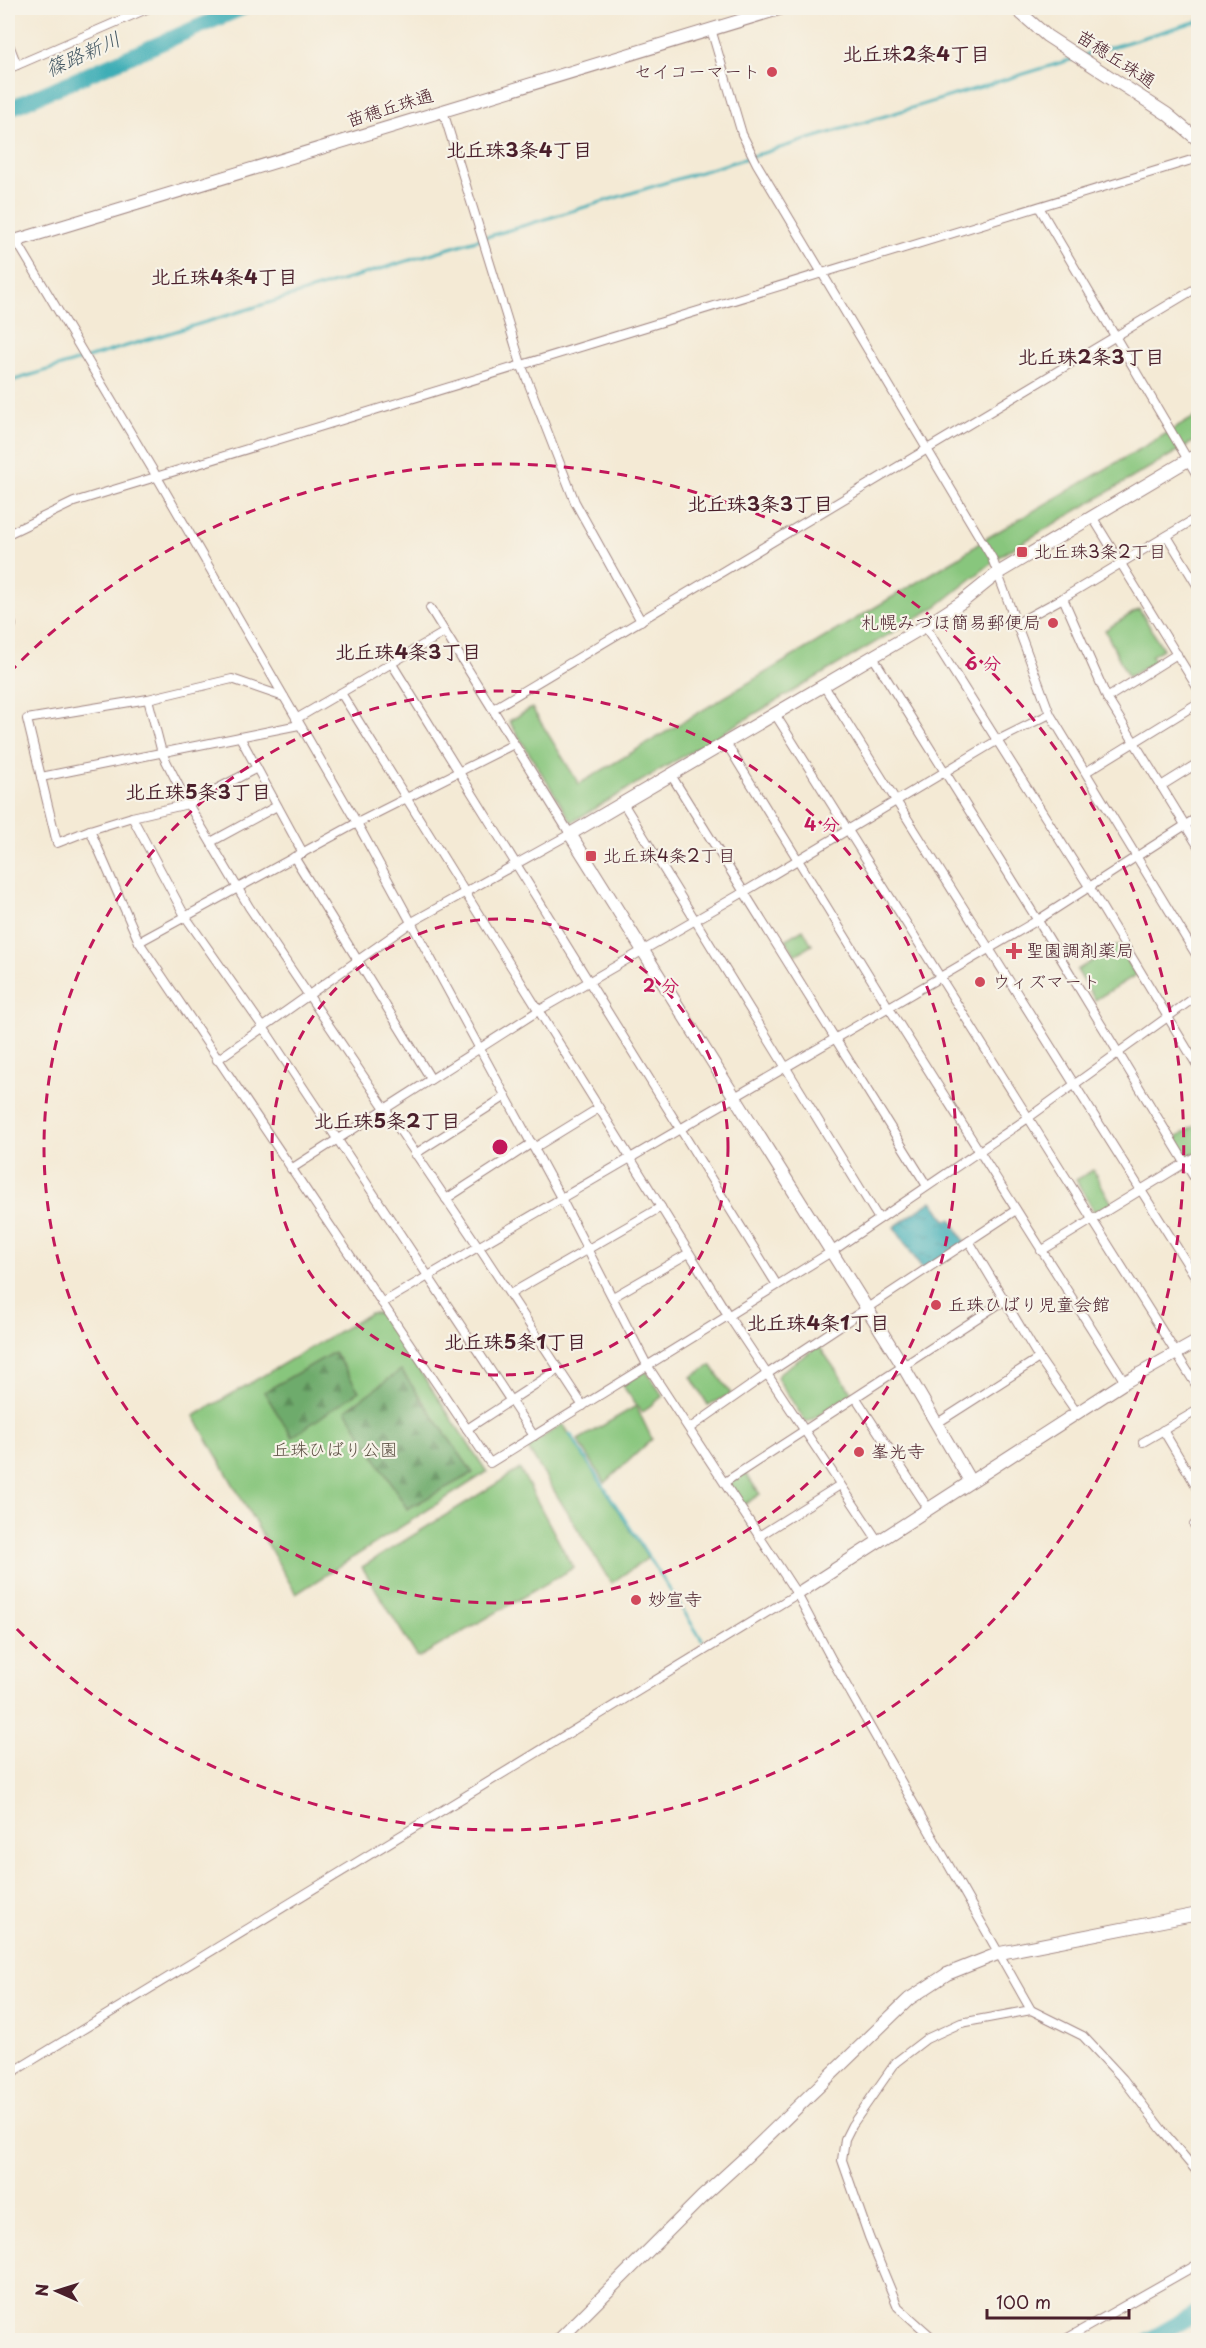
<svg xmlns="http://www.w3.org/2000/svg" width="1206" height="2348" font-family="'Playpen Sans','Klee One',sans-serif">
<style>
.green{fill:#88c67d;stroke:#697254;stroke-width:1.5}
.forest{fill:url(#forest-firs);stroke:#5c654c;stroke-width:1.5}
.water{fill:url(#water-ripples);stroke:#436670;stroke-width:1.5}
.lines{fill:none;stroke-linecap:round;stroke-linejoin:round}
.stream{stroke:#3cadb6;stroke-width:3}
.river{stroke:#3cadb6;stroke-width:16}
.street-casing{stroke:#9f8480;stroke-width:10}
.secondary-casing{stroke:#9f8480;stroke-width:14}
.street{stroke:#fff;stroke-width:8}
.secondary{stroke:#fff;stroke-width:12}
.ring{fill:none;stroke:#c2185b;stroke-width:3;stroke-dasharray:10 8}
.poi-dot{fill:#d1495b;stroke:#f7f3e8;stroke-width:2}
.labels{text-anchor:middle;stroke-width:4.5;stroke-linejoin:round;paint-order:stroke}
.street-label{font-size:18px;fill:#4a1f2b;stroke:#f7f3e8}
.poi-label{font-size:18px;fill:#4a1f2b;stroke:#f7f3e8;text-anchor:start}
.park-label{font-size:18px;fill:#5d5144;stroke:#f7f3e8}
.water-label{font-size:20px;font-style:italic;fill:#445863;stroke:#f7f3e8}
.neighbourhood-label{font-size:20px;font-weight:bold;fill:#4a1f2b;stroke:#f7f3e8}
.centre{fill:#c2185b;stroke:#f7f3e8;stroke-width:3}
.ring-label{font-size:18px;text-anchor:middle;font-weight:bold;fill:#c2185b;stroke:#f7f3e8;stroke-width:4.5;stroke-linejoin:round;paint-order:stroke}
</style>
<defs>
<pattern id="forest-firs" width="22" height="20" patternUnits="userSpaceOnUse" patternTransform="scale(1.5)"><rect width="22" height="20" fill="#6eab6c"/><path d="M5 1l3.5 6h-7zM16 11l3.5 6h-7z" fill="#5c8b59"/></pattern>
<pattern id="water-ripples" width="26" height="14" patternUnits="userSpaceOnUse" patternTransform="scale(1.5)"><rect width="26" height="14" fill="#3cadb6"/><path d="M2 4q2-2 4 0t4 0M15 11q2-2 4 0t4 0" fill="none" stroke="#348c94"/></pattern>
</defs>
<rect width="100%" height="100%" fill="#f7f3e8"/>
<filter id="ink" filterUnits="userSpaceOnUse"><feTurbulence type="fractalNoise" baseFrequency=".0167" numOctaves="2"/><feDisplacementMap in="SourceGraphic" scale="12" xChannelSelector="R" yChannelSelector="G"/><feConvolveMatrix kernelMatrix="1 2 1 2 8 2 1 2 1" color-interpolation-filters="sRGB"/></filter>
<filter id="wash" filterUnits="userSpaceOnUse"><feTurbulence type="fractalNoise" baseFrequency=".008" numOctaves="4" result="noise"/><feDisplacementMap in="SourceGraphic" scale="24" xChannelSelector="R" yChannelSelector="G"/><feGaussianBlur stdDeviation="1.35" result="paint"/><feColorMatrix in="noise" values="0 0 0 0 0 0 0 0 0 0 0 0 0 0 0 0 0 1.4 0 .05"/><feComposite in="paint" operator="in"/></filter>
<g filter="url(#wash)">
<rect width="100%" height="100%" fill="#f4ead5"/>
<!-- green -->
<g class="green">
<polygon points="1198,415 1198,439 1003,554 937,606 572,822 509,721 532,708 579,784 956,559 987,538"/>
<polygon points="1139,609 1163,649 1151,656 1155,662 1128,677 1105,630"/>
<polygon points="803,929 812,945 795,955 786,939"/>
<polygon points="1118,945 1136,975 1095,1000 1077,970"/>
<polygon points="1194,1126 1198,1133 1198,1152 1187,1159 1175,1138"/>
<polygon points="1093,1170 1112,1204 1095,1213 1076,1180"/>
<polygon points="370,1313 381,1313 487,1472 296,1594 194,1416"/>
<polygon points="819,1346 852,1393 810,1421 805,1421 777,1378 779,1373"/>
<polygon points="711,1365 731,1394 708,1405 691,1377"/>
<polygon points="646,1371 663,1396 642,1412 622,1385"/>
<polygon points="636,1406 652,1439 605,1483 578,1440"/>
<polygon points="563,1424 648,1558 611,1583 527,1447"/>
<polygon points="520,1469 573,1568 418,1658 362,1567"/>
<polygon points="745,1473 760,1494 742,1506 727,1482"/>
</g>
<!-- forest -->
<g class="forest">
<polygon points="334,1352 359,1391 292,1437 264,1392"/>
<polygon points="401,1370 473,1473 407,1509 346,1410"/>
</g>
<!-- water -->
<polygon class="water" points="932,1201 946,1220 951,1219 965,1242 923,1270 894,1227"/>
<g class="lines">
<!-- stream -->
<g class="stream">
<polyline points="1085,55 1198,21"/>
<polyline points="8,382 1073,59"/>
<polyline points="570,1434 702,1640"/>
</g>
<!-- river -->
<g class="river">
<polyline points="8,109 242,8"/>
<polyline points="1149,2340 1198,2312"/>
</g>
</g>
</g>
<g filter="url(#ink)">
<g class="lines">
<!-- street casing -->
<g class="street-casing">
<g id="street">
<polyline points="711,29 742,134 757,164 992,558 1050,714 1198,958"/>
<polyline points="8,42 17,65"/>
<polyline points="8,69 149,8"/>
<polyline points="443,111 521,364 575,502 641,621"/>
<polyline points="1039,207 1198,477"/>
<polyline points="16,240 157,477 357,823 561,1198 647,1365 797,1594 832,1660 1031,2010 961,2023 926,2039 896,2062 852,2125 845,2139 842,2160 869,2237 898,2307 935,2340"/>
<polyline points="1093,518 1198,689"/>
<polyline points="8,534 74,502 1198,158"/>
<polyline points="1167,536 1198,587"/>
<polyline points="1063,598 1107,698 1198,846"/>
<polyline points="8,610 12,625 8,633"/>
<polyline points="1017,623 1063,598 1198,517"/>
<polyline points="925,626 1090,888 1198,1067"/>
<polyline points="873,657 1040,924 1198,1184"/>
<polyline points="392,664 777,1285"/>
<polyline points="824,686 1198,1281"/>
<polyline points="341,693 728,1315 878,1541"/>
<polyline points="1107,698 1177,654"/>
<polyline points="148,699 162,753 188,804 249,907 478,1246 583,1406"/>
<polyline points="493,709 1198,287"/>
<polyline points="775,714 1198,1388"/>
<polyline points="296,719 445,632"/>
<polyline points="240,737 303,853"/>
<polyline points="726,743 889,1008 1125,1382"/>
<polyline points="257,768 188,804 132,817 90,830 57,843 27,719 148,699 232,679 284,697"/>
<polyline points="1086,772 1198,703"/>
<polyline points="671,775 927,1186"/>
<polyline points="41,777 299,725"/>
<polyline points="1161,786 1198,763"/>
<polyline points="623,803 879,1219"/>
<polyline points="132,817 185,916 263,1027 534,1436"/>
<polyline points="90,830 139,942 490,1463 831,1252 1028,1118 1198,995"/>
<polyline points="211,842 277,806"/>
<polyline points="294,857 431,1079"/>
<polyline points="139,942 357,823 514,744"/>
<polyline points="217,1060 412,922 570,834 430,608"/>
<polyline points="534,1148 599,1108"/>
<polyline points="415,1154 506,1096"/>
<polyline points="291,1169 538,1011 744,892 998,740 1050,714"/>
<polyline points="446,1199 532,1143"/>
<polyline points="969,1241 1039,1358 1077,1413"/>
<polyline points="1041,1251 1198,1155"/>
<polyline points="510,1294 661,1207"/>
<polyline points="613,1297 689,1253"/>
<polyline points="382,1303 1038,920 1198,817"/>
<polyline points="856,1398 928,1508"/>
<polyline points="936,1424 1039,1358"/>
<polyline points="690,1428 767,1374 1016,1210"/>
<polyline points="467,1429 559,1369"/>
<polyline points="1163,1430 1198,1489"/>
<polyline points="1143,1442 1198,1410"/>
<polyline points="725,1482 1005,1300"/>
<polyline points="1194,1525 1198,1522"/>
<polyline points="759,1536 840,1485"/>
<polyline points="1031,2010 1083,2036 1123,2079 1162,2130 1198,2173"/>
<polyline points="8,2075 797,1594"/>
<polyline points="1064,2340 1198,2264"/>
</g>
</g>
<!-- secondary casing -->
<g class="secondary-casing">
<g id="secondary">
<polyline points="1015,8 1047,36 1167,114 1198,140"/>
<polyline points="8,243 782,8"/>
<polyline points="970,1481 903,1366 570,834 925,626 962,602 998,573 1198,454"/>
<polyline points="797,1594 1125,1382 1198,1341"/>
<polyline points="559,2340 701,2198 748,2155 909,1999 947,1974 1000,1953 1198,1914"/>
</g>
</g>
<!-- street -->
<use href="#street" class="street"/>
<!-- secondary -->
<use href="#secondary" class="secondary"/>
</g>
</g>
<!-- distance rings -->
<g class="ring">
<circle cx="500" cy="1147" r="228"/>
<circle cx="500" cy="1147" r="456"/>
<path d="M9 673A683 683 0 1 1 9 1621"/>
</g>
<!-- markers -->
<g class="poi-dot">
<circle cx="772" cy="72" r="6"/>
<rect x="1016" y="546" width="12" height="12" rx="3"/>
<circle cx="1053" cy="623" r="6"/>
<rect x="585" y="850" width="12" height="12" rx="3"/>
<path d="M1011 942h6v6h6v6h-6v6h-6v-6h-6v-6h6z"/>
<circle cx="980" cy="982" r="6"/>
<circle cx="936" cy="1305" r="6"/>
<circle cx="859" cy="1452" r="6"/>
<circle cx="636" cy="1600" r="6"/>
</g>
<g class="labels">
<!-- street labels -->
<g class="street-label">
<text transform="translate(1116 59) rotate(33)" y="6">苗穂丘珠通</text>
<text transform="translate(390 108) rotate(-17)" y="6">苗穂丘珠通</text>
</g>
<!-- poi labels -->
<g class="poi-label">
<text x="760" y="78" text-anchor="end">セイコーマート</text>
<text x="1034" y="558">北丘珠3条2丁目</text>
<text x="1041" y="629" text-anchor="end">札幌みづほ簡易郵便局</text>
<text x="603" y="862">北丘珠4条2丁目</text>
<text x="1026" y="957">聖園調剤薬局</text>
<text x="992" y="988">ウィズマート</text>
<text x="948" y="1311">丘珠ひばり児童会館</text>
<text x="871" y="1458">峯光寺</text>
<text x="648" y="1606">妙宣寺</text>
</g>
<!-- park labels -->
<g class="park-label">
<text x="335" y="1456">丘珠ひばり公園</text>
</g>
<!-- water labels -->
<g class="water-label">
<text transform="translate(83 54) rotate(-24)" y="7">篠路新川</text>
</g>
<!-- neighbourhood labels -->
<g class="neighbourhood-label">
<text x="916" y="61">北丘珠2条4丁目</text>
<text x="519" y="157">北丘珠3条4丁目</text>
<text x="224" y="284">北丘珠4条4丁目</text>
<text x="1091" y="364">北丘珠2条3丁目</text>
<text x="760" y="511">北丘珠3条3丁目</text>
<text x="408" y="659">北丘珠4条3丁目</text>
<text x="198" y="799">北丘珠5条3丁目</text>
<text x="387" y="1128">北丘珠5条2丁目</text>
<text x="818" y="1330">北丘珠4条1丁目</text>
<text x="515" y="1349">北丘珠5条1丁目</text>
</g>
</g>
<circle cx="500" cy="1147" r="9" class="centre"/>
<g class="ring-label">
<text x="983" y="670">6 分</text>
<text x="822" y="831">4 分</text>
<text x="661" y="992">2 分</text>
</g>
<!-- margin -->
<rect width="1206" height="2348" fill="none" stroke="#f7f3e8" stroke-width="30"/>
<!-- north arrow -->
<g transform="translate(57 2291) rotate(273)" stroke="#f7f3e8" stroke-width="4.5" paint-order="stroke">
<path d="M0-4.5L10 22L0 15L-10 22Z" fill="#4a1f2b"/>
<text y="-9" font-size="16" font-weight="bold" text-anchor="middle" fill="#4a1f2b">N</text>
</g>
<!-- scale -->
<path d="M987 2309v9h142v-9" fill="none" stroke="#4a1f2b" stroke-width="3"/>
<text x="996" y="2309" font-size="18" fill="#4a1f2b" stroke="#f7f3e8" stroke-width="4.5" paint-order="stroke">100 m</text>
</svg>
